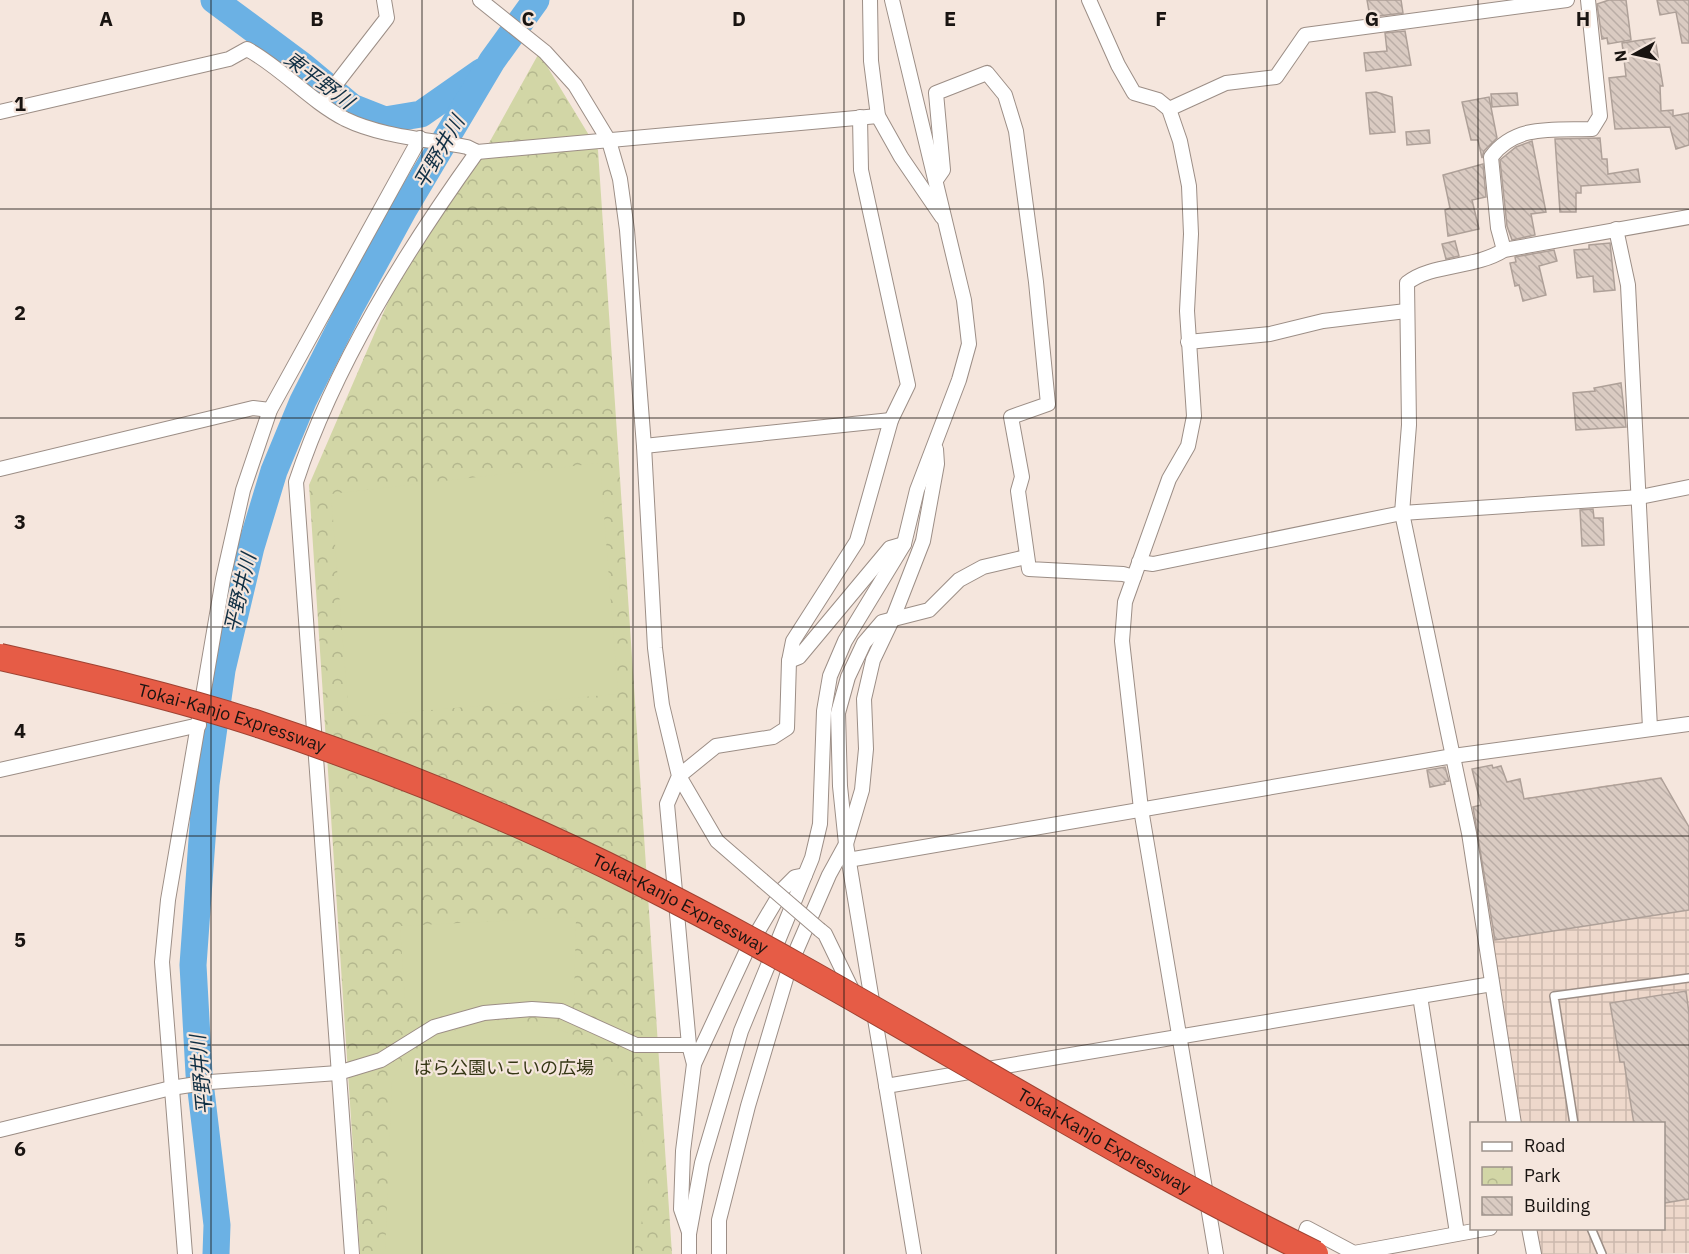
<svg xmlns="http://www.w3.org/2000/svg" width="1689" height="1254" font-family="'IBM Plex Sans','Noto Sans JP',sans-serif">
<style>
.industrial{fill:url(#industrial-grid)}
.park{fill:url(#park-crowns)}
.pitch{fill:#d2d6a6}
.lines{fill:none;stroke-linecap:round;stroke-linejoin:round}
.river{stroke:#6bb1e4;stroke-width:27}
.building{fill:url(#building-back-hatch);stroke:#aea098;stroke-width:1.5}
.service-casing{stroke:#9c8e86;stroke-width:10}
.minor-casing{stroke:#9c8e86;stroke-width:16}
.service{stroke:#fff;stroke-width:7}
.minor{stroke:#fff;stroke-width:14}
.minor-bridge-casing{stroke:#9c8e86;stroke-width:16;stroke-linecap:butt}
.motorway-bridge-casing{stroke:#9e4333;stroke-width:28;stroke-linecap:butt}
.minor-bridge{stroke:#fff;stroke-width:14}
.motorway-bridge{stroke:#e65c46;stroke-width:26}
.grid{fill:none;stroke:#191411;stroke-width:1.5;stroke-opacity:0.55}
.labels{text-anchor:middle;stroke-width:4.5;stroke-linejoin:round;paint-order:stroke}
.street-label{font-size:18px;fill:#191411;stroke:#f5e6dd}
.park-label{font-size:18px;fill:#353715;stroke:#f5e6dd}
.water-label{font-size:20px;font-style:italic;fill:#102f44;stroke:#f5e6dd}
.grid-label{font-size:20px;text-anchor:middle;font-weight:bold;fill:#191411;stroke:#f5e6dd;stroke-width:4.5;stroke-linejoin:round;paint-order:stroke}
</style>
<defs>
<pattern id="industrial-grid" width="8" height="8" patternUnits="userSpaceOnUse" patternTransform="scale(1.5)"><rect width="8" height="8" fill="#eed8cb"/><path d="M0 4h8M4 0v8" fill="none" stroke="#ccb8ad"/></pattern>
<pattern id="park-crowns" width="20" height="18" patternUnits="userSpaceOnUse" patternTransform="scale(1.5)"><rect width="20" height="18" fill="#d2d6a6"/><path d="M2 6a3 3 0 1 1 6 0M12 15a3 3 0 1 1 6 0" fill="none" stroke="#b4b78e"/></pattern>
<pattern id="building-back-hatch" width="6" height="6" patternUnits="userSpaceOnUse" patternTransform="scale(1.5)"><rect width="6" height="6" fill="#dacbc2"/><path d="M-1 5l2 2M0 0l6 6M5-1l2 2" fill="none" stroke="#baada6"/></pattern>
</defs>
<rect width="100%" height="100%" fill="#f5e6dd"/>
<!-- industrial -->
<polygon class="industrial" points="1661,777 1689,827 1689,1253 1541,1254 1537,1229 1664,1228 1664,1124 1521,1123 1472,806"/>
<!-- park -->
<polygon class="park" points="539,53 598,150 672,1254 360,1254 309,485 408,256 484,152"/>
<!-- pitch -->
<g class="pitch">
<polygon points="600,463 618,694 349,717 331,494"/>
<polygon points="576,917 574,1002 406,1013 400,926"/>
<polygon points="512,1019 551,1027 586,1039 625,1086 643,1142 649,1193 634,1252 626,1254 385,1254 392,1082 403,1058 442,1036 475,1022"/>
</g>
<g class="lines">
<!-- river -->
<g class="river">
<polyline points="214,0 303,66 352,107 385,120 421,114 481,72"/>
<polyline points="216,1254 217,1225 199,1074 193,965 206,784 222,670 251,547 274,471 303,401 351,306 404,209 492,61 536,0"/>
</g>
</g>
<!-- building -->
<g class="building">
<polygon points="1367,0 1401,0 1403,13 1370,17"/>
<polygon points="1609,0 1626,0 1631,40 1608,44 1607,38 1602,39 1597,4"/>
<polygon points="1657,0 1689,0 1689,43 1682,43 1676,12 1660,15"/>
<polygon points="1405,31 1411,65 1366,71 1364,53 1387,51 1385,33"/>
<polygon points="1655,38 1663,86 1660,86 1661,111 1673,110 1673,116 1689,113 1689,145 1676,149 1670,127 1615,129 1609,78 1626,76 1622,43"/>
<polygon points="1376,92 1392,97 1395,132 1370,134 1366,93"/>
<polygon points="1517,93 1518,105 1492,107 1491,94"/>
<polygon points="1489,97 1497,138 1484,151 1482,158 1478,140 1471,140 1462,102"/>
<polygon points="1429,130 1430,143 1407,145 1406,132"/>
<polygon points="1600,138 1602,159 1607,159 1608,174 1638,169 1640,182 1581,186 1581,193 1576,193 1576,212 1560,212 1555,139"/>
<polygon points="1532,141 1546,212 1531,214 1535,235 1512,240 1507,226 1500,160 1516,147"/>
<polygon points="1483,164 1486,197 1472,200 1479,229 1448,236 1445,210 1450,208 1443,175"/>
<polygon points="1455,241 1459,256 1446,259 1442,244"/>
<polygon points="1610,243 1615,290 1594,292 1593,276 1577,278 1574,250 1589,249 1589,245"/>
<polygon points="1554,250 1557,261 1539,266 1546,295 1523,301 1519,285 1515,286 1510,263 1516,262 1515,257"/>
<polygon points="1621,383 1626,427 1576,430 1573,393 1595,391 1594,388"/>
<polygon points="1593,509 1594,518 1603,518 1604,545 1582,546 1580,510"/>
<polygon points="1492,765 1493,768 1501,766 1507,782 1520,779 1524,799 1661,778 1689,827 1689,910 1495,940 1473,807 1481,805 1472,769"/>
<polygon points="1445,767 1449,781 1444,782 1445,784 1430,787 1427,770"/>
<polygon points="1686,991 1689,1013 1689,1199 1664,1203 1664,1124 1634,1124 1624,1062 1620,1062 1610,1003"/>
</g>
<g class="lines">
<!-- service casing -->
<g class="service-casing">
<g id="service">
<polyline points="1574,1124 1554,996 1689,978"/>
<polyline points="1591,1228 1602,1254"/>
</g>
</g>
<!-- minor casing -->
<g class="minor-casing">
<g id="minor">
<polyline points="480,0 545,52 575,85 609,141 620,179 627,230 644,446 655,648 662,705 679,776 667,804 689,1045 694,1064"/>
<polyline points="870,0 871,61 878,116 901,157 942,217"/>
<polyline points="1089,0 1118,65 1134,93 1158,100 1169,109 1180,141 1189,186 1191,234 1187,311 1194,416 1188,446 1169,479 1125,602 1122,641 1141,809 1216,1254"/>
<polyline points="322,102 387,18 384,0"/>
<polyline points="1169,109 1226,83 1276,77 1305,35 1567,0"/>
<path d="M0,112L229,59L247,49C282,68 310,101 345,119C382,137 427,139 467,147L477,152L878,116"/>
<polyline points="936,180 943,170 936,93 987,73 1005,95 1016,131 1036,282 1048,404 1011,417 1022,477 1018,491 1029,569 1123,574 1134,577"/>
<polyline points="1616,229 1628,285 1650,728"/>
<path d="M1504,250L1498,228L1491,157C1515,124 1554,130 1592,129L1600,116L1588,0"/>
<polyline points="1188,342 1270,334 1323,321 1406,311"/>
<polyline points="644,446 891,420"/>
<polyline points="0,469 253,408 270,410"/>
<polyline points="1139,562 1153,564 1402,513 1640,497 1689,487"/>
<polyline points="789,661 799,657 890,548 904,544"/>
<polyline points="0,770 199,725"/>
<polyline points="848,860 1453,756 1689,724"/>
<polyline points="762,880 717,841 679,776 716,746 773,737 787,728 789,661 793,641 857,541 891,420 908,385 861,170 860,117"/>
<polyline points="820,930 825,934 855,996"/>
<polyline points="1420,996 1457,1233"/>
<polyline points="886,1086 1492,984"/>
<path d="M1514,1124L1469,833L1402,513L1409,425L1407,283C1432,263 1474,269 1504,250L1689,217"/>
<polyline points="0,1130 171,1088 210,1082 338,1073 381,1060 434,1027 484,1013 532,1009 561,1011 636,1045 689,1045"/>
<polyline points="1529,1228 1534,1254"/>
<polyline points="689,1232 681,1209 683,1151 694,1064 748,948 783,889 795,877 805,875"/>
<polyline points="1299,1252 1307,1228 1354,1253 1490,1228"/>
<polyline points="185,1254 162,962 168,900 223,579 243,490 270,410 420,138"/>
<path d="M352,1254L296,482C334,366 406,251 477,152"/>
<polyline points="689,1254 689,1234 702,1163 741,1031 812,858 820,824 824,711 830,676 845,641 904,544 917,490 959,380 969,344 964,300 892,0"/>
<polyline points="719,1254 719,1220 748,1106 790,965 829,875 846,844 862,790 866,749 864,699 873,660 893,618 923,541 937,464 936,449"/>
<polyline points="914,1254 846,844 840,786 838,713 848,677 864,643 882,622 929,610 959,580 983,567 1026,557"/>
</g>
</g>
<!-- service -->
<use href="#service" class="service"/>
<!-- minor -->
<use href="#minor" class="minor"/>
<!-- minor-bridge casing -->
<g class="minor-bridge-casing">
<polyline id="minor-bridge" points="762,880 820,930"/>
</g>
<!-- motorway-bridge casing -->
<g class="motorway-bridge-casing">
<g id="motorway-bridge">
<path id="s1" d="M0,657C88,677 176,697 261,725C390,768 517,820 638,881C868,997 1084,1141 1315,1254"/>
</g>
</g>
<!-- minor-bridge -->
<use href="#minor-bridge" class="minor-bridge"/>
<!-- motorway-bridge -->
<use href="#motorway-bridge" class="motorway-bridge"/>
</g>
<!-- grid -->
<path class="grid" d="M211,0V1254M422,0V1254M633,0V1254M844,0V1254M1056,0V1254M1267,0V1254M1478,0V1124M0,209H1689M0,418H1689M0,627H1689M0,836H1689M0,1045H1689M1478,1228V1254"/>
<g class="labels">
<!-- street labels -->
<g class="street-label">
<text dy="6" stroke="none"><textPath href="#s1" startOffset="240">Tokai-Kanjo Expressway</textPath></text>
<text dy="6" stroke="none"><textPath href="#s1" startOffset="726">Tokai-Kanjo Expressway</textPath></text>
<text dy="6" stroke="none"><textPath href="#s1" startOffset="1212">Tokai-Kanjo Expressway</textPath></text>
</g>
<!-- park labels -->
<g class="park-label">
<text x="504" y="1074">ばら公園いこいの広場</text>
</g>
<!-- water labels -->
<g class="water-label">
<text transform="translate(319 80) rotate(37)" y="7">東平野川</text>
<text transform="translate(439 152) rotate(-60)" y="7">平野井川</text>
<text transform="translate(240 593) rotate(-77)" y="7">平野井川</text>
<text transform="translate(201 1075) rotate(-95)" y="7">平野井川</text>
</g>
</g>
<g class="grid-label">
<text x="106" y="26">A</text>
<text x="317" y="26">B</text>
<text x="528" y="26">C</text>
<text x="739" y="26">D</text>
<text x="950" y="26">E</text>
<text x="1161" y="26">F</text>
<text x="1372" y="26">G</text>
<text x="1583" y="26">H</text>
<text x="20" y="111">1</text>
<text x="20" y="320">2</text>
<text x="20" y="529">3</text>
<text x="20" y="738">4</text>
<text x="20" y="947">5</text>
<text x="20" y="1156">6</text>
</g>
<!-- legend -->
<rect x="1470" y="1122" width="195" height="108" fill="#f5e6dd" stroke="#9d928b" stroke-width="1.5"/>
<rect x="1482" y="1142" width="30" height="9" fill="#ffffff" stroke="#9d928b" stroke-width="1.5"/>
<text x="1524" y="1152" font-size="18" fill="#191411">Road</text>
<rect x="1482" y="1167" width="30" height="18" fill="url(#park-crowns)" stroke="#9d928b" stroke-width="1.5"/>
<text x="1524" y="1182" font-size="18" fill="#191411">Park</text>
<rect x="1482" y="1197" width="30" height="18" fill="url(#building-back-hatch)" stroke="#9d928b" stroke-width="1.5"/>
<text x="1524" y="1212" font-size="18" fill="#191411">Building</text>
<!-- north arrow -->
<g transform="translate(1635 54) rotate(262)" stroke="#f5e6dd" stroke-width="4.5" paint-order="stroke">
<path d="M0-4.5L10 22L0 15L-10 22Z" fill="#191411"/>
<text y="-9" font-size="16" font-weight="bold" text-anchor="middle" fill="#191411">N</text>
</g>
</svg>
